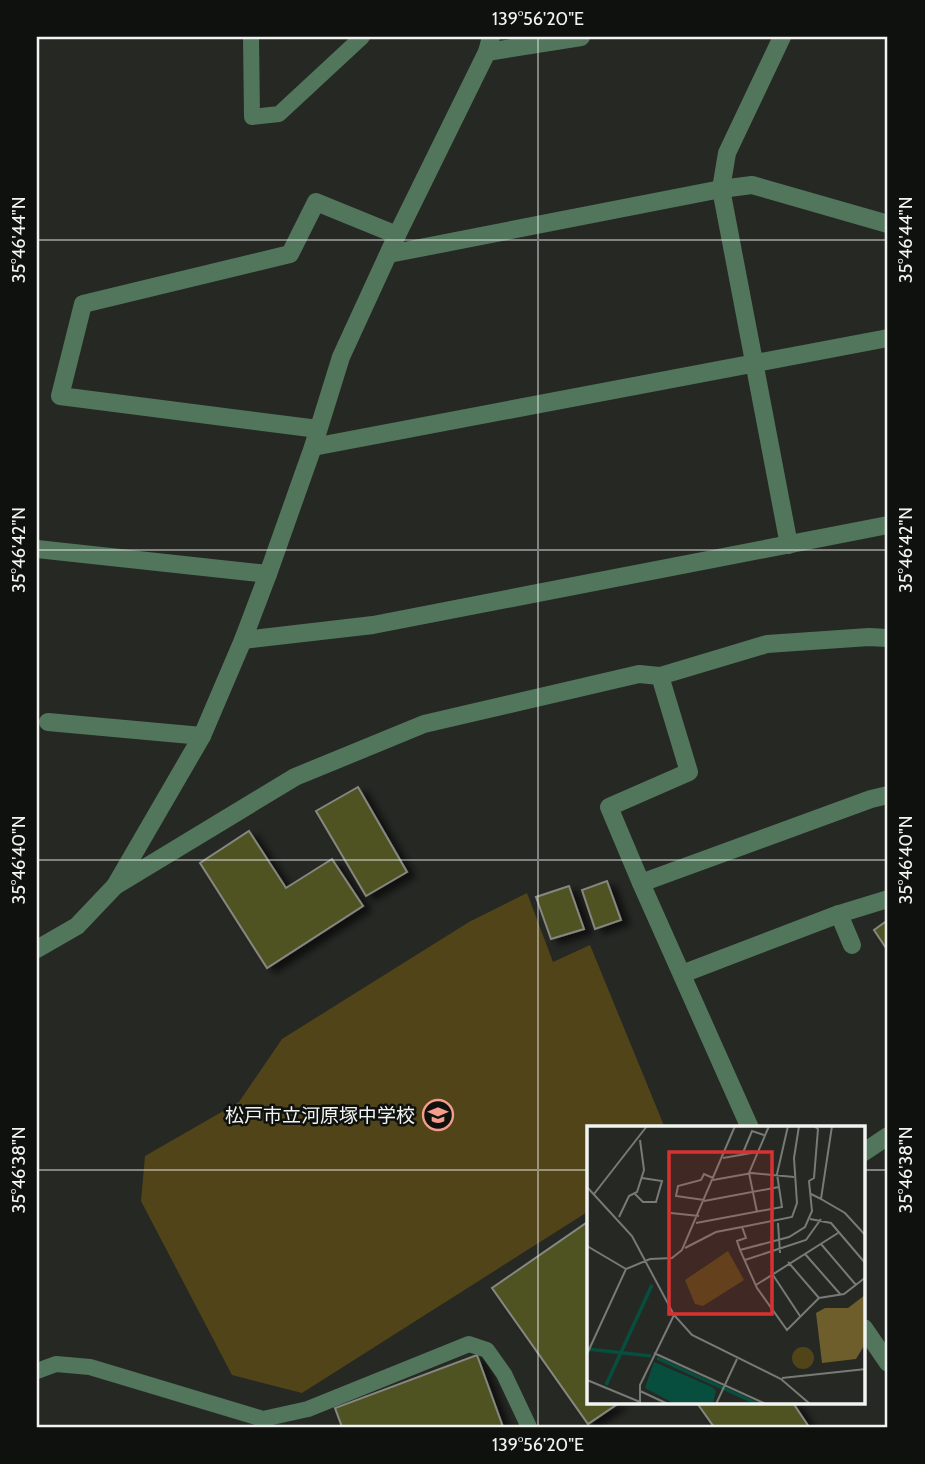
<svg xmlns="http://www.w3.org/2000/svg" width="925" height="1464" font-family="Cabin,'Noto Sans JP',sans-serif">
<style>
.garden{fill:#514419}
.building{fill:#505321;stroke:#868780;stroke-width:2;filter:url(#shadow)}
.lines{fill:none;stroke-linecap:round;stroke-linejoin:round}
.service{stroke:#52765b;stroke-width:16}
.minor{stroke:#52765b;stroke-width:18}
.ticks{fill:none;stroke:#f2f4f1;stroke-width:2;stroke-opacity:0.45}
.labels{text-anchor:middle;stroke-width:5;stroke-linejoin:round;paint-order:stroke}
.poi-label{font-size:19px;fill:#f2f4f1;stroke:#0f110f;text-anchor:end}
.inset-river{fill:none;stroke:#074e3e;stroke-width:3.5}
.inset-road{fill:none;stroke:#787a76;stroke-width:2}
.view{fill:#d73232;fill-opacity:0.15;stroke:#d73232;stroke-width:3.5}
.inset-edge{fill:none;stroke:#f2f4f1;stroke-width:3.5}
.neatline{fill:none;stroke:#f2f4f1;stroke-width:2.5}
.ticks-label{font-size:18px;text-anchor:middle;fill:#f2f4f1}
</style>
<defs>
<filter id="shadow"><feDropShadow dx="8" dy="4.5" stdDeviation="3.5" flood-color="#0009"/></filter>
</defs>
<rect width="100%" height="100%" fill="#262824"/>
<!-- garden -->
<polygon class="garden" points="527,893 553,962 590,945 665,1128 589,1128 589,1211 302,1393 232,1375 141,1201 145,1156 239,1102 282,1039 469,922"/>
<!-- building -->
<g class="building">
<polygon points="358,787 407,872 366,896 316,811"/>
<polygon points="249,831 286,888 332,859 363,906 267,968 200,863"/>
<polygon points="607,881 621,920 595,929 582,890"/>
<polygon points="569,886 584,929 551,939 536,897"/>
<polygon points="888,920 888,951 874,930"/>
<polygon points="589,1221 589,1403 619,1403 588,1424 492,1288"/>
<polygon points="477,1355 503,1427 342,1427 335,1408"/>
<polygon points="697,1403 793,1403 809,1427 714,1427"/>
</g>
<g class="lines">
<!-- service -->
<g class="service">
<polyline points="251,37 252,117 279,114 362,37"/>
<polyline points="37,1371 56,1364 90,1367 263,1419 308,1409 469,1344 487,1350 504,1374 529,1427"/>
</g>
<!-- minor -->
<g class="minor">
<polyline points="782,37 727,153 721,189 789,545"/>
<polyline points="487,52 581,37"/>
<polyline points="389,254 721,189 752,185 888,224"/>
<polyline points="318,429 60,396 83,304 290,254 316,202 397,235"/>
<polyline points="313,447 888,338"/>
<polyline points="37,549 268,574"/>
<polyline points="243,640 373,625 888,525"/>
<polyline points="660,676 767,644 869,637 888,638"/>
<polyline points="48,722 202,736"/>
<polyline points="641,883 871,799 888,795"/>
<polyline points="115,886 295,777 424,724 639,674 660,676 689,772 609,807 641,883 750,1128"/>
<polyline points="839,914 852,945"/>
<polyline points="37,949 77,926 115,886 202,736 243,640 268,574 313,447 341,357 397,235 487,52 491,37"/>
<polyline points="682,974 839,914 888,899"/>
<polyline points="864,1152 888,1136"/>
<polyline points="864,1328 888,1363"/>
</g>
</g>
<!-- ticks -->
<path class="ticks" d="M538,37V1427M37,240H888M37,550H888M37,860H888M37,1170H589M864,1170H888"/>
<!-- icons -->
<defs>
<g id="school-ring" transform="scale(1.575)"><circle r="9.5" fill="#0f110f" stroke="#f49d8b" stroke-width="1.5"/><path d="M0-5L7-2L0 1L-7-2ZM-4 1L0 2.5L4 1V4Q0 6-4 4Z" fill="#f49d8b"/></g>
</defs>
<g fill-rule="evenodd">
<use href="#school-ring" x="438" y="1115"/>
</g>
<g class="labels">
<!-- poi labels -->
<g class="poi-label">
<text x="415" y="1122">松戸市立河原塚中学校</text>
</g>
</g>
<!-- overview -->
<g transform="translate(587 1126)">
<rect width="278" height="278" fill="#262824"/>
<path d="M278,169V218L269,233L235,237L229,187L238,182H261Z" fill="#6d5e2c"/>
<path d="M141,125L157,154L116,180L108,178L98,154ZM205 232a11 11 0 1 1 22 0a11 11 0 1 1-22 0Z" fill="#514419"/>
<path d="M67,236L125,261L129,265L126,278H88L58,262Z" fill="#074e3e"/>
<path class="inset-river" d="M0,223L64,230M70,232L171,278M19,259L65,159"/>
<path class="inset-road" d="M155,29L165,5L177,9M136,32L170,26M126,54L165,47L207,51M0,61L45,110L87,189L105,209L194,253L223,278M7,68L60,0M48,68L56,76H69L75,55L55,52M224,68L234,73L245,0M234,73L258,87L279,110M117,74L89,70L91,60L114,54L117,48L126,52M117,75L192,61M170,86L162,47L182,0M84,87L112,90M32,91L42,70L50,66L57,44L53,14M223,93L244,97L279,138M109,97L195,81L190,48L201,0M191,97L193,127M155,101L205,91L210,77L207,32L212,0M234,118L269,159M0,120L39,143M98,122L129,106L155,101L159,112L150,115L153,124L170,162L200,204L232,172L257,168L279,151M153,124L202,111L218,101L225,85L222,55L227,52L231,3L227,0M218,128L254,169M158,134L219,114L234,93M201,136L232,172M184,146L213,190M169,159L251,107M67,227L179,278M0,228L39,143L63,133L85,132L95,124L148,0M195,252L279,243M0,254L53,276V259L87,189M53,265L81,278M129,278L150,233"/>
<path class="view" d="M82,26H185V188H82Z"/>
<rect width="278" height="278" class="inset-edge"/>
</g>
<!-- border -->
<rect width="925" height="1464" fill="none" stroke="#0f110f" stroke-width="77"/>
<rect x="38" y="38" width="848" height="1388" class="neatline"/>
<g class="ticks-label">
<text x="538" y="25">139°56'20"E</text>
<text transform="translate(19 240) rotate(-90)" y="6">35°46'44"N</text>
<text transform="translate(906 240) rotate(-90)" y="6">35°46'44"N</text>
<text transform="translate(19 550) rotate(-90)" y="6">35°46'42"N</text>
<text transform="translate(906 550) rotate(-90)" y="6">35°46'42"N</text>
<text transform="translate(19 860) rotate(-90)" y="6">35°46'40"N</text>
<text transform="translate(906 860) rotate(-90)" y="6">35°46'40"N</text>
<text transform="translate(19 1170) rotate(-90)" y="6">35°46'38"N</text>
<text transform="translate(906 1170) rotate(-90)" y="6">35°46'38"N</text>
<text x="538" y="1451">139°56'20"E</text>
</g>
</svg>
